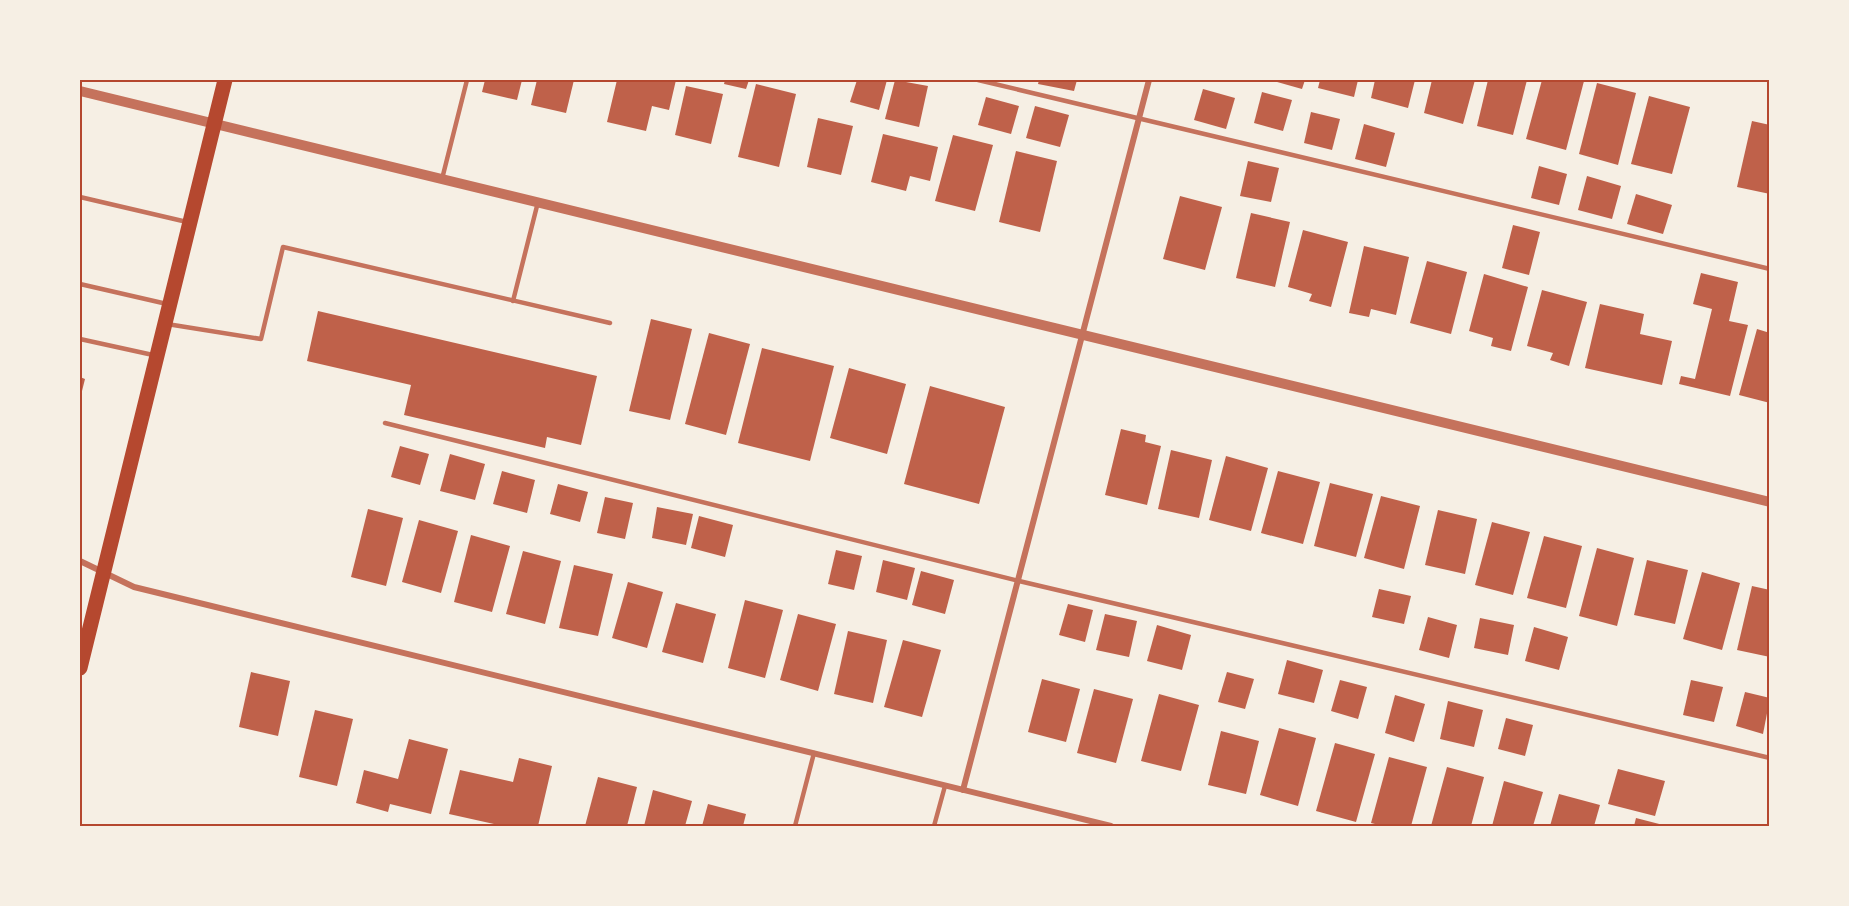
<svg xmlns="http://www.w3.org/2000/svg" width="1849" height="906" font-family="'DM Sans',sans-serif">
<style>
.building{fill:#bf614a}
.lines{fill:none;stroke-linecap:round;stroke-linejoin:round}
.service{stroke:#c5725c;stroke-width:4.5}
.minor{stroke:#c5725c;stroke-width:6}
.tertiary{stroke:#c5725c;stroke-width:10}
.primary{stroke:#b5482f;stroke-width:15}
.neatline{fill:none;stroke:#b5482f;stroke-width:2}
</style>
<rect width="100%" height="100%" fill="#f6efe4"/>
<!-- building -->
<g class="building">
<polygon points="485,80 522,80 517,100 482,92"/>
<polygon points="537,80 574,80 566,113 531,105"/>
<polygon points="617,80 676,80 669,110 652,106 646,131 607,122"/>
<polygon points="725,80 749,80 746,89 724,84"/>
<polygon points="857,80 887,80 879,110 850,102"/>
<polygon points="895,80 928,86 919,127 885,119"/>
<polygon points="1039,80 1077,80 1074,91 1038,84"/>
<polygon points="1270,80 1305,80 1302,89"/>
<polygon points="1320,80 1358,80 1354,97 1318,88"/>
<polygon points="1375,80 1415,80 1408,108 1371,98"/>
<polygon points="1432,80 1475,80 1463,124 1424,113"/>
<polygon points="1488,80 1527,80 1513,135 1477,126"/>
<polygon points="1542,80 1584,81 1566,150 1526,139"/>
<polygon points="1597,83 1636,93 1618,165 1579,154"/>
<polygon points="756,84 796,94 779,167 738,157"/>
<polygon points="686,86 723,94 711,144 675,135"/>
<polygon points="1203,89 1235,98 1226,129 1194,120"/>
<polygon points="1262,92 1292,100 1283,131 1254,123"/>
<polygon points="1649,96 1690,107 1672,174 1631,164"/>
<polygon points="986,97 1019,106 1011,134 978,125"/>
<polygon points="1035,106 1069,115 1060,147 1026,138"/>
<polygon points="1311,112 1340,119 1332,150 1304,143"/>
<polygon points="818,118 853,126 841,175 807,167"/>
<polygon points="1752,121 1770,125 1770,194 1737,187"/>
<polygon points="1364,124 1395,133 1386,167 1355,159"/>
<polygon points="883,134 938,147 930,181 910,176 906,191 871,182"/>
<polygon points="953,135 993,145 975,211 935,201"/>
<polygon points="1016,151 1057,161 1040,232 999,222"/>
<polygon points="1248,161 1279,168 1271,202 1240,196"/>
<polygon points="1539,166 1567,174 1559,205 1531,198"/>
<polygon points="1587,176 1621,186 1612,219 1578,210"/>
<polygon points="1636,194 1672,205 1663,234 1627,224"/>
<polygon points="1180,196 1222,207 1205,270 1163,259"/>
<polygon points="1251,213 1290,222 1275,287 1236,278"/>
<polygon points="1513,225 1540,232 1529,275 1502,268"/>
<polygon points="1303,230 1348,242 1331,307 1309,301 1312,294 1288,287"/>
<polygon points="1364,246 1409,257 1396,315 1371,309 1369,317 1349,313"/>
<polygon points="1427,261 1467,272 1451,334 1410,323"/>
<polygon points="1701,273 1738,282 1729,321 1748,325 1730,396 1679,384 1681,376 1695,379 1712,309 1693,304"/>
<polygon points="1484,274 1528,287 1511,351 1491,346 1493,338 1469,331"/>
<polygon points="1542,290 1587,302 1569,366 1550,360 1553,353 1527,346"/>
<polygon points="1600,304 1644,314 1640,334 1672,341 1662,385 1585,368"/>
<polygon points="318,311 597,376 581,445 547,437 545,448 404,415 411,385 307,361"/>
<polygon points="651,319 692,329 670,420 629,411"/>
<polygon points="1757,329 1770,333 1770,403 1739,395"/>
<polygon points="709,333 750,344 726,435 685,424"/>
<polygon points="762,348 834,366 810,461 738,443"/>
<polygon points="849,368 906,384 887,454 830,438"/>
<polygon points="80,377 85,379 80,399"/>
<polygon points="930,386 1005,407 979,504 904,484"/>
<polygon points="1121,429 1146,435 1145,442 1161,446 1147,505 1105,495"/>
<polygon points="400,446 429,454 420,485 391,477"/>
<polygon points="1171,450 1212,460 1199,518 1158,509"/>
<polygon points="450,454 485,464 475,500 440,491"/>
<polygon points="1226,456 1268,468 1251,531 1209,520"/>
<polygon points="502,471 535,480 527,513 493,504"/>
<polygon points="1278,471 1320,482 1303,544 1261,533"/>
<polygon points="1330,483 1373,494 1356,557 1314,546"/>
<polygon points="558,484 588,492 580,522 550,514"/>
<polygon points="1381,496 1420,506 1404,569 1364,558"/>
<polygon points="605,497 633,503 625,539 597,533"/>
<polygon points="657,507 693,514 686,545 652,538"/>
<polygon points="368,509 403,518 386,586 351,577"/>
<polygon points="1438,510 1477,519 1465,574 1425,565"/>
<polygon points="699,516 733,525 725,557 691,548"/>
<polygon points="419,520 458,531 441,593 402,582"/>
<polygon points="1492,522 1530,532 1513,595 1475,585"/>
<polygon points="471,535 510,546 492,612 454,602"/>
<polygon points="1544,536 1582,546 1566,608 1527,598"/>
<polygon points="1597,548 1634,558 1617,626 1579,616"/>
<polygon points="836,550 862,556 854,590 828,584"/>
<polygon points="523,551 561,561 545,624 506,614"/>
<polygon points="883,560 915,568 907,600 876,592"/>
<polygon points="1647,560 1688,570 1675,624 1634,615"/>
<polygon points="574,565 613,574 598,636 559,628"/>
<polygon points="921,571 954,580 945,614 912,605"/>
<polygon points="1702,572 1740,583 1722,650 1683,639"/>
<polygon points="628,582 663,592 647,648 612,638"/>
<polygon points="1752,586 1770,590 1770,657 1737,650"/>
<polygon points="1379,589 1411,596 1404,624 1372,617"/>
<polygon points="745,600 783,610 765,678 728,668"/>
<polygon points="676,603 716,614 703,663 662,652"/>
<polygon points="1068,604 1093,610 1085,642 1059,635"/>
<polygon points="798,614 836,624 818,691 780,680"/>
<polygon points="1105,614 1137,621 1129,657 1096,650"/>
<polygon points="1428,617 1457,625 1449,658 1419,650"/>
<polygon points="1480,618 1514,625 1508,655 1474,648"/>
<polygon points="1157,625 1191,635 1182,670 1147,661"/>
<polygon points="1534,627 1568,637 1559,670 1525,661"/>
<polygon points="848,631 887,640 873,703 834,694"/>
<polygon points="903,640 941,650 922,717 884,707"/>
<polygon points="1287,660 1323,670 1314,703 1278,694"/>
<polygon points="251,672 290,681 278,736 239,727"/>
<polygon points="1227,672 1254,679 1245,709 1218,702"/>
<polygon points="1042,679 1080,689 1066,742 1028,732"/>
<polygon points="1340,680 1367,687 1358,719 1331,711"/>
<polygon points="1691,680 1723,687 1714,722 1683,715"/>
<polygon points="1094,689 1133,699 1116,763 1077,753"/>
<polygon points="1745,692 1770,698 1763,734 1736,726"/>
<polygon points="1159,694 1199,705 1181,771 1141,761"/>
<polygon points="1395,695 1425,704 1414,742 1385,733"/>
<polygon points="1448,701 1483,710 1474,747 1440,739"/>
<polygon points="315,710 353,719 337,786 299,777"/>
<polygon points="1506,718 1533,725 1525,756 1498,749"/>
<polygon points="1279,728 1316,738 1298,806 1260,795"/>
<polygon points="1221,731 1259,741 1246,794 1208,785"/>
<polygon points="409,739 448,749 431,814 390,804 388,812 356,803 364,770 398,779"/>
<polygon points="1335,743 1375,754 1356,822 1316,811"/>
<polygon points="1389,757 1427,767 1411,826 1383,826 1371,823"/>
<polygon points="519,758 552,766 538,826 503,826 449,814 460,770 513,782"/>
<polygon points="1447,767 1484,777 1471,826 1431,826"/>
<polygon points="1618,769 1665,781 1655,816 1608,804"/>
<polygon points="598,777 637,787 627,826 585,826"/>
<polygon points="1504,781 1543,792 1533,826 1492,826"/>
<polygon points="653,790 692,801 685,826 644,826"/>
<polygon points="1559,794 1600,805 1594,826 1550,826"/>
<polygon points="708,804 746,814 743,826 702,826"/>
<polygon points="1636,818 1667,826 1634,826"/>
</g>
<g class="lines">
<!-- service -->
<g class="service">
<polyline points="978,80 1770,269"/>
<polyline points="442,179 467,80"/>
<polyline points="80,197 187,222"/>
<polyline points="80,284 167,304"/>
<polyline points="513,301 538,202"/>
<polyline points="167,324 261,339 283,247 610,323"/>
<polyline points="80,339 153,355"/>
<polyline points="385,423 1019,581 1770,758"/>
<polyline points="795,826 814,753"/>
<polyline points="934,826 945,786"/>
</g>
<!-- minor -->
<g class="minor">
<polyline points="80,561 134,587 1111,826"/>
<polyline points="963,790 1149,80"/>
</g>
<!-- tertiary -->
<polyline class="tertiary" points="80,91 1770,502"/>
<!-- primary -->
<polyline class="primary" points="80,668 225,80"/>
</g>
<!-- border -->
<rect width="1849" height="906" fill="none" stroke="#f6efe4" stroke-width="162"/>
<rect x="81" y="81" width="1687" height="744" class="neatline"/>
</svg>
